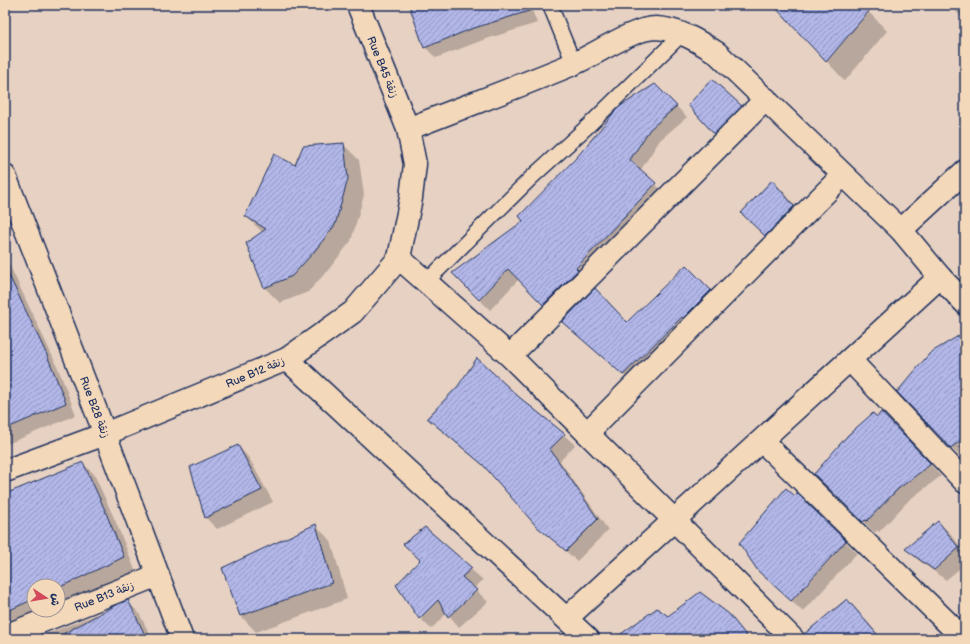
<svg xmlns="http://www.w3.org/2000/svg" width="970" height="644" font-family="'Balsamiq Sans','Playpen Sans Arabic',sans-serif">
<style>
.shadow{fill:#0003;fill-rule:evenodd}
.building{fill:url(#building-hatch);stroke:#1b2f5e}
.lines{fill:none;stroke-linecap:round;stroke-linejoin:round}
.lane-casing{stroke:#1b2f5e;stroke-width:17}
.street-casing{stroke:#1b2f5e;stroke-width:25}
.secondary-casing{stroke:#1b2f5e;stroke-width:25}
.lane{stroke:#f4d8ba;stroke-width:14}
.street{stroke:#f4d8ba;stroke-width:22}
.secondary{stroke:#f4d8ba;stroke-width:22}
.labels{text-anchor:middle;stroke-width:4;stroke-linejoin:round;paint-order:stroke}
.street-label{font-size:11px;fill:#1b2f5e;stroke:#f4d8ba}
</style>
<defs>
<pattern id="building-hatch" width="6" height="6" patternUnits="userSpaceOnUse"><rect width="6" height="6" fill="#b2b7e8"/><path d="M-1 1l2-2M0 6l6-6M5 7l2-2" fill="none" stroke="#9095bf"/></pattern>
</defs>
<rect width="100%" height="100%" fill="#e7d1c3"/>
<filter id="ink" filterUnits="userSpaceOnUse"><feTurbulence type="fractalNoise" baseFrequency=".025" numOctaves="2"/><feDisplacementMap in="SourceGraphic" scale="8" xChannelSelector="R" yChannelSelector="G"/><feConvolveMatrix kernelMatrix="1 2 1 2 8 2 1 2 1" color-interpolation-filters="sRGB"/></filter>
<g filter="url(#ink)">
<!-- shadow -->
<g class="shadow">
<polygon points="411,5 530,5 537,23 483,40 436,58 425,47"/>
<polygon points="774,5 862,5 887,31 845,81"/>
<polygon points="950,5 965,5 965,13 961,17"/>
<polygon points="655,85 687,117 660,140 640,171 666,194 554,315 519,279 490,310 453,273 524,221"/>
<polygon points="741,106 752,118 725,145 714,133"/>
<polygon points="343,144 359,160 364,195 351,241 329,269 308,292 280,303 265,288 263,233 246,216 296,166"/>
<polygon points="773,181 784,192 805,218 777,246 753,224"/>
<polygon points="5,260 9,264 58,368 76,415 5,445"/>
<polygon points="686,267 722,302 635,385 575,333 627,323"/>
<polygon points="965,337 965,457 963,459 951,448"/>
<polygon points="518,397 564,435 575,445 560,461 608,530 577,561 536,525 490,471 439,429 428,418"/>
<polygon points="877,418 893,424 941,476 909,500 879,532 877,530 875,533 815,474"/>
<polygon points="238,446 249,458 273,502 217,529 206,518"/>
<path d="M82,463L94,474L115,520L137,575L5,639V495ZM34,586H58V610H34Z"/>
<polygon points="798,495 857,553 803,612 771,582 795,497"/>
<polygon points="938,522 950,533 965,553 965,564 946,580 918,560 907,549"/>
<polygon points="315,525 331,541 347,599 256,632 241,616"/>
<polygon points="425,529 483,580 474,588 488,602 459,627 447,613 431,629 420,618 397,585 421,560"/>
<polygon points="847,600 858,611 882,639 824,639"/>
<polygon points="128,602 139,613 152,639 34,639"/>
<polygon points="728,615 750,639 641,639 668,618"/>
</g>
<!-- building -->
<g class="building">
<polygon points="409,5 528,5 529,11 471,29 424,48"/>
<polygon points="773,5 874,5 826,62"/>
<polygon points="712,79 742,106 714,134 688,105"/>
<polygon points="655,84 677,106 650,129 630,160 656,183 576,268 578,270 543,305 508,269 479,300 452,273 523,221 519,216 577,157 616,110 622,105"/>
<polygon points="344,143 348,179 335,225 313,253 292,276 264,288 246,243 266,229 245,216 274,154 295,165 303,146"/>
<polygon points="772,180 794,206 765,236 741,213"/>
<polygon points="686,265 711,290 683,318 682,317 623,375 562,322 595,288 627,322"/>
<polygon points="5,267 47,355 66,403 5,429"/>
<polygon points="965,332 965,437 951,448 897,392 930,353"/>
<polygon points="477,358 519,397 565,434 550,449 598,519 566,551 536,526 483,465 427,418 458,386"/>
<polygon points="881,412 931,464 898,489 867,521 865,520 863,522 814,474 848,435 873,413 877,417"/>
<polygon points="238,445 262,490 205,518 190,467"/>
<polygon points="83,462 104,508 124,557 58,588 58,586 34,586 34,599 5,612 5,494"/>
<polygon points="786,488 795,496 797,493 846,541 791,601 758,571 739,543"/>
<polygon points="938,521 959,548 934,570 905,549"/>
<polygon points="316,524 332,583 240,616 222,568"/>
<polygon points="425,527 472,568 462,577 477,590 448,617 438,600 419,619 396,585 420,560 403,544"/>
<polygon points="700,592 729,614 749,639 614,639 657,608 668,616"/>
<polygon points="847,599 881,639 805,639 804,634"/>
<polygon points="128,600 147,639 54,639 114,606"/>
</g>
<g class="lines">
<!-- lane casing -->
<g class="lane-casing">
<g id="lane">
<polyline points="550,5 574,64"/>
<polyline points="426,282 532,177 588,126 682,34"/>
</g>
</g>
<!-- street casing -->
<g class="street-casing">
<g id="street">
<path d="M408,129C463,107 518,87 573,64C595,55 633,28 656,28C679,29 698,41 717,53L901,230L940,277L965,303"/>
<polyline points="901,230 965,171"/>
<polyline points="399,258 510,356 793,639"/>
<polyline points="510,356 766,99"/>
<polyline points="287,359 588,639"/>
<polyline points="850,360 965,482"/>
<polyline points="587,433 843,175"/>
<polyline points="762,441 964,639"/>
<polyline points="5,471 105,434 287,359 353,312 399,258 411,198 415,164 408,129 358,5"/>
<polyline points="567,618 940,277"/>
<polyline points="5,636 158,575"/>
</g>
</g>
<!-- secondary casing -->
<g class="secondary-casing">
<polyline id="secondary" points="5,176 105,434 182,639"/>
</g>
<!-- lane -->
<use href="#lane" class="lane"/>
<!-- street -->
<use href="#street" class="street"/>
<!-- secondary -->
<use href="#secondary" class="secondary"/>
</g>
</g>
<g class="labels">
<!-- street labels -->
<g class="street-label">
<text transform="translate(383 67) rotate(68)" y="4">Rue B45 زنقة</text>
<text transform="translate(255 372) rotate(-23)" y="4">Rue B12 زنقة</text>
<text transform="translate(95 407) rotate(69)" y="4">Rue B28 زنقة</text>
<text transform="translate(104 596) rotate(-22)" y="4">Rue B13 زنقة</text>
</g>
</g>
<!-- margin -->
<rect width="970" height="644" fill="none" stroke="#f4d8ba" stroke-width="20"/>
<rect x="10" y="10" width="950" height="624" fill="none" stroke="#1b2f5e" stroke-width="1.5" filter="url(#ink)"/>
<!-- north arrow -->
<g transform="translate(46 598) rotate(102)"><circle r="19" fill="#f4d8ba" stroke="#9d9495"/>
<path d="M0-3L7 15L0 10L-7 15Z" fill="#d1495b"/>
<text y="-6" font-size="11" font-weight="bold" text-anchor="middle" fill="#1b2f5e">ش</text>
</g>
</svg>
